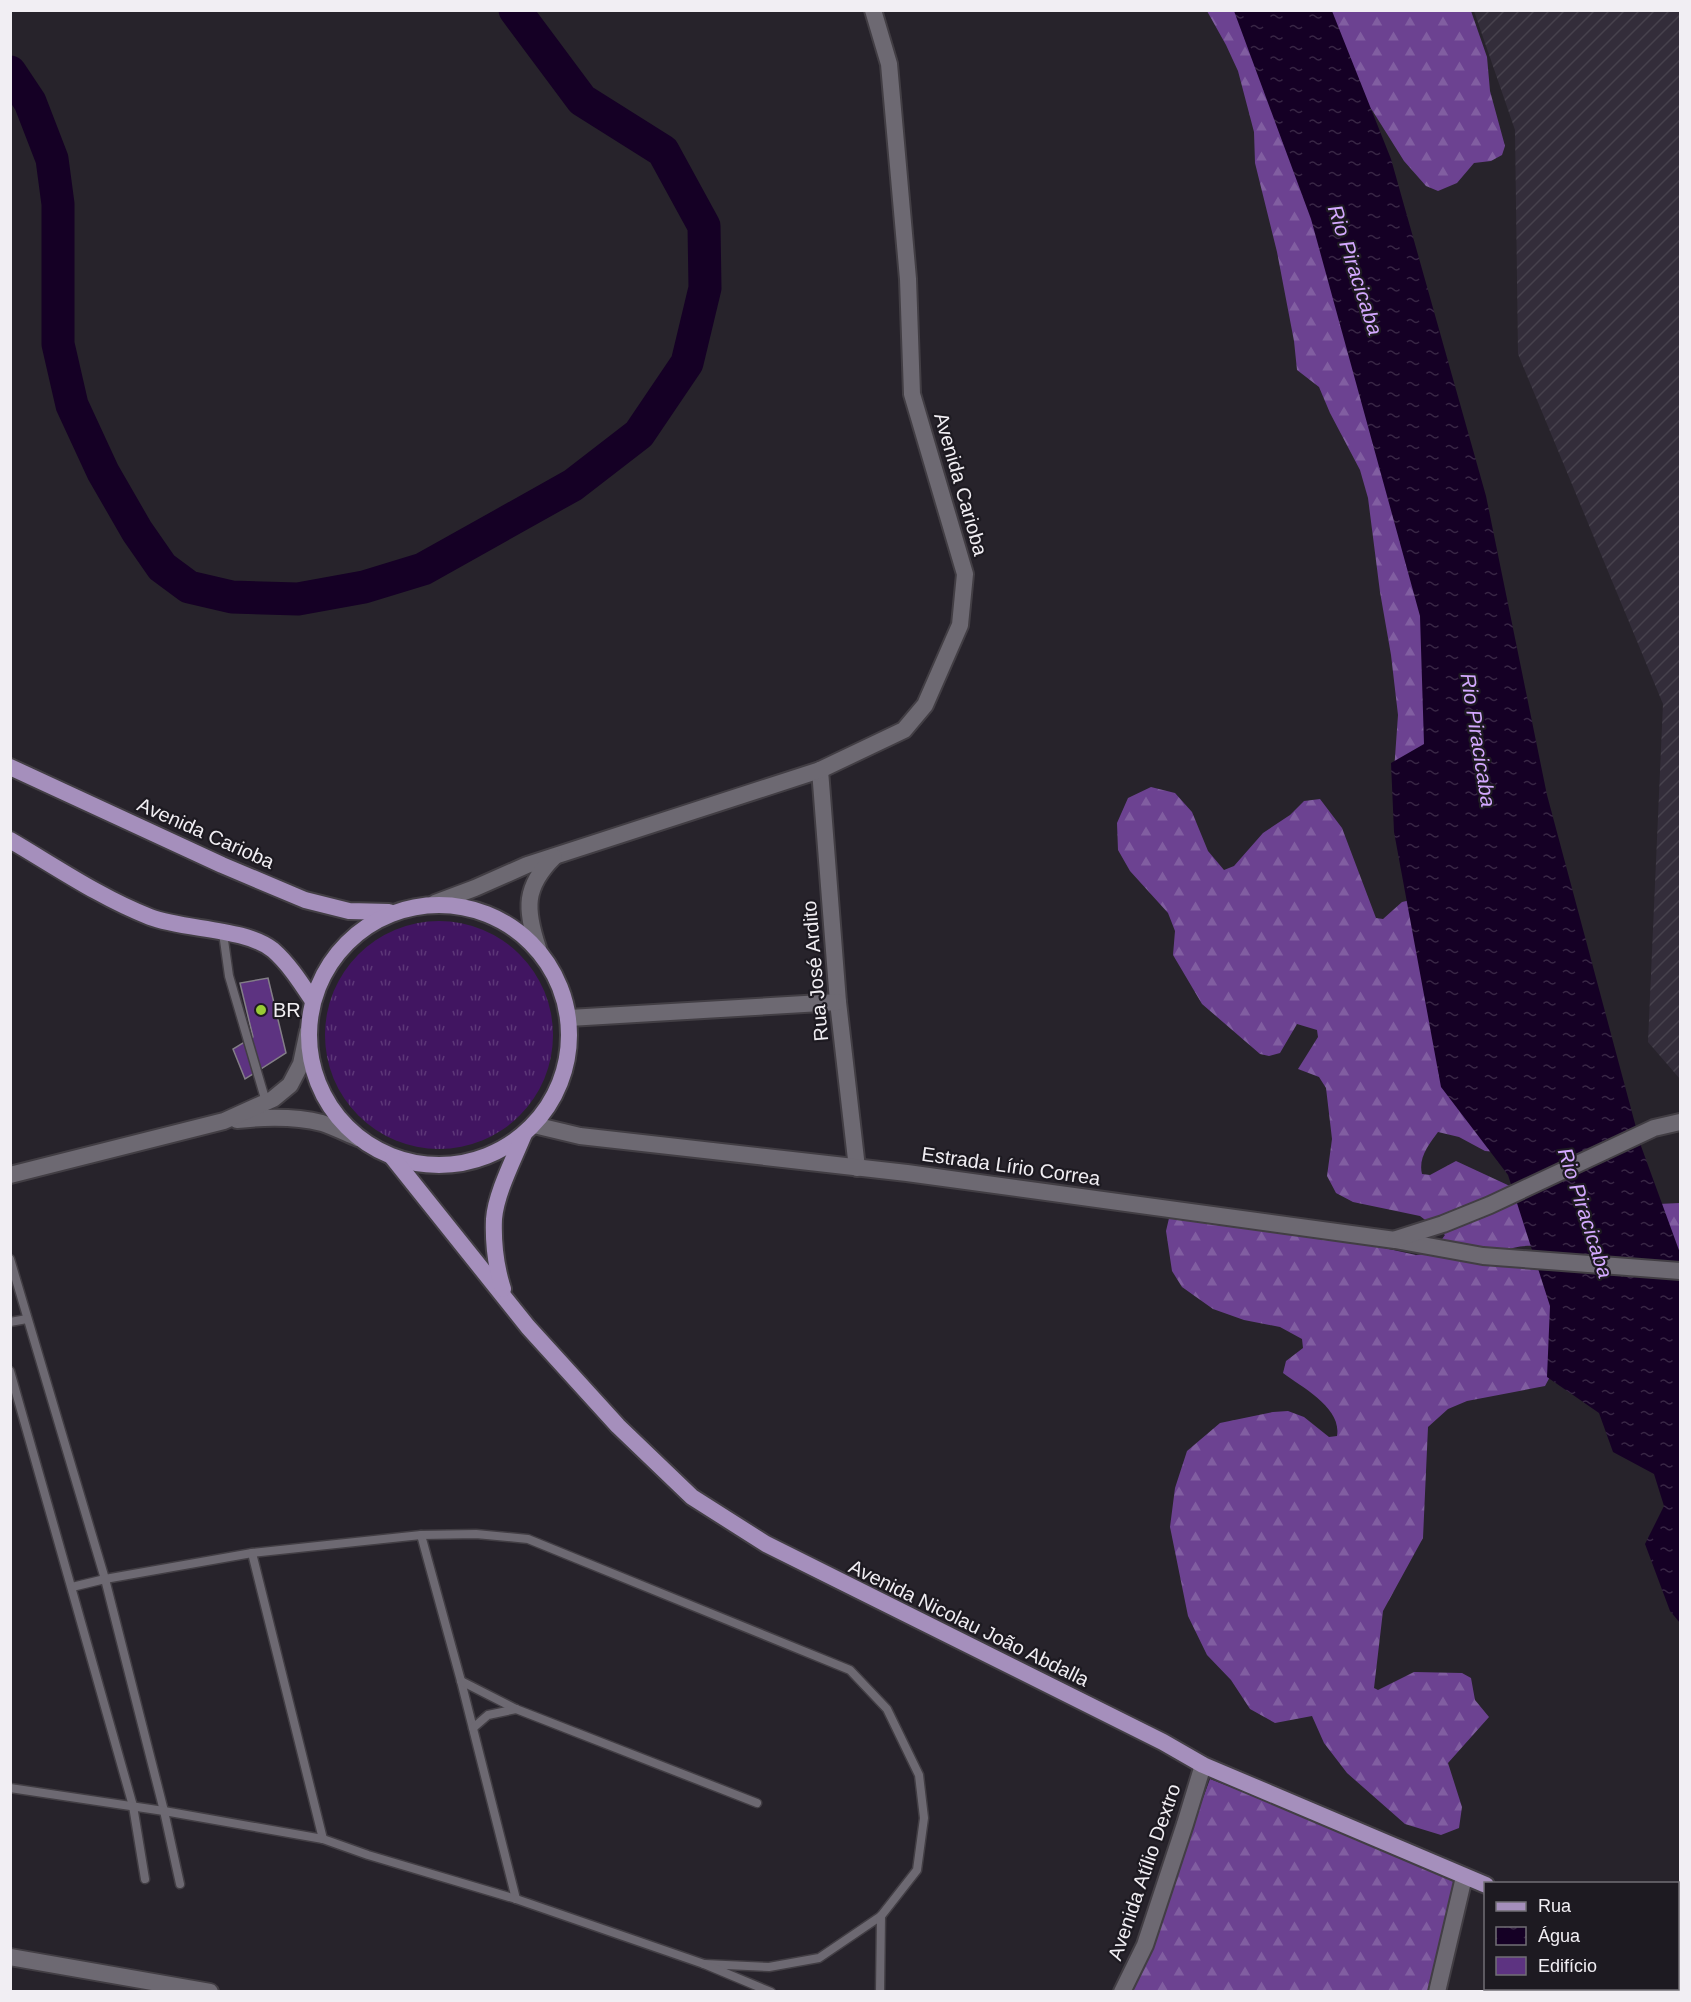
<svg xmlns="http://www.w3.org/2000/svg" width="1691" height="2002" font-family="Arial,sans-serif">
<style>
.industrial{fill:url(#industrial-furrows)}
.grass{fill:url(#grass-tufts)}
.forest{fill:url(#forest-firs)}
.water{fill:url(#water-ripples)}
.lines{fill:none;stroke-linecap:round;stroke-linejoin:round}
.river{stroke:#150025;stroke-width:33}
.building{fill:#5d3381;stroke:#837e87;stroke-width:1.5}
.service-casing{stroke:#423e44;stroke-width:11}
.minor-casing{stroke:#423e44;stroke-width:20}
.tertiary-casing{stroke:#423e44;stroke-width:20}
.secondary-casing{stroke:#423e44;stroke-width:20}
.primary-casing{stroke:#423e44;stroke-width:20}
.service{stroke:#6d6972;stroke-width:8}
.minor{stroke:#6d6972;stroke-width:16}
.tertiary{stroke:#6d6972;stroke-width:16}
.secondary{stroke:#6d6972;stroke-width:16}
.primary{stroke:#a58fbc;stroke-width:16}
.poi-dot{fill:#99cb35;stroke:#1d1a21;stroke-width:2}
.labels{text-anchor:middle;stroke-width:4.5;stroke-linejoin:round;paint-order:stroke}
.street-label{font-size:20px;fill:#f1eef3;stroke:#1d1a21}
.poi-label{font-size:20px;fill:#f1eef3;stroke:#1d1a21;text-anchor:start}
.water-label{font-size:21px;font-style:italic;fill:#d4a9ff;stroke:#1d1a21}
</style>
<defs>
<pattern id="industrial-furrows" width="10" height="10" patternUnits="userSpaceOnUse" patternTransform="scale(1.5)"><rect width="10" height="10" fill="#332d3a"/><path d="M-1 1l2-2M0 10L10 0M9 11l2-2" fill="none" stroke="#47424d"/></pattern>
<pattern id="grass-tufts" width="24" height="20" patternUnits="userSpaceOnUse" patternTransform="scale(1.5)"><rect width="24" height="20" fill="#411561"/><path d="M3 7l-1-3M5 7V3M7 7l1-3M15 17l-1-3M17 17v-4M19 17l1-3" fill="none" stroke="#5d3778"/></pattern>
<pattern id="forest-firs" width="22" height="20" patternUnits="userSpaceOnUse" patternTransform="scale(1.5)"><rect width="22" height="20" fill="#6c4291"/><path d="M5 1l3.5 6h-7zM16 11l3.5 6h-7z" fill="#815ea1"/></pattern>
<pattern id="water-ripples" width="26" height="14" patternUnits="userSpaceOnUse" patternTransform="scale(1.5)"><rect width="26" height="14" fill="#150025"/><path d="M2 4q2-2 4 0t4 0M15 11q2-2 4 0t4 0" fill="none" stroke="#382645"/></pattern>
</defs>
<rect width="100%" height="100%" fill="#27232b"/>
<!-- industrial -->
<polygon class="industrial" points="1474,11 1680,11 1680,1079 1648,1042 1663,704 1518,354 1515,130"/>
<!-- grass -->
<circle class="grass" cx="439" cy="1035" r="114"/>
<!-- forest -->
<g class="forest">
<polygon points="1207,11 1243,11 1374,346 1452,793 1394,771 1398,715 1391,655 1380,592 1368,498 1360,470 1330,413 1319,387 1297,370 1294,341 1277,252 1255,163 1254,132 1238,71 1226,45"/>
<polygon points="1305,11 1471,11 1487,57 1490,91 1505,146 1502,155 1491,161 1474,163 1457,183 1438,191 1426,186 1404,161 1372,110 1341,75"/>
<path d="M1151,787L1175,793L1192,812L1208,851L1224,870L1234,866L1263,833L1290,815L1304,801L1320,799L1342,828L1376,918L1383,919L1402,902L1415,899L1508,1153L1485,1151L1459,1137L1438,1132C1429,1144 1418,1158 1422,1174L1430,1175L1456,1161L1512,1187L1658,1204L1680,1203V1259C1650,1256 1528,1237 1508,1250L1561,1275L1552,1373L1545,1386L1467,1401L1448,1409L1428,1427L1423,1538L1383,1611L1374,1688L1378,1690L1414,1672L1462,1673L1471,1678L1475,1700L1489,1717L1448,1763L1462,1807L1459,1828L1441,1835L1405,1824L1347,1773L1324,1743L1312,1716L1275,1723L1250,1709L1231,1680L1207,1655L1188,1616L1170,1527L1175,1488L1187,1451L1220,1423L1273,1412L1288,1411L1304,1417L1329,1437L1337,1436C1342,1408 1303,1388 1283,1373L1286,1361L1303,1348L1302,1339L1280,1327L1244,1320L1213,1309L1182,1287L1172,1271L1166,1231L1170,1214L1208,1213L1230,1208L1313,1223L1384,1248L1416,1255L1432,1253L1445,1235L1420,1216L1353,1202L1336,1193L1327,1176L1332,1139L1326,1088L1319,1077L1298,1069L1318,1037L1317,1030L1297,1024L1280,1053L1269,1056L1260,1054L1202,1004L1173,955L1175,931L1168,913L1130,871L1118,850L1117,823L1128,798Z"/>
<polygon points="1210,1779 1464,1877 1440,1991 1126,1992 1189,1836"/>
</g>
<!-- water -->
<polygon class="water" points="1234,11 1332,11 1391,159 1486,496 1547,795 1641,1146 1680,1253 1680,1623 1670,1611 1645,1544 1664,1506 1654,1474 1613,1452 1599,1413 1547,1377 1550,1306 1508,1175 1441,1087 1394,832 1391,763 1424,744 1420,616 1311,219"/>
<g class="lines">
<!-- river -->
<polyline class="river" points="10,72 30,102 52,159 58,204 58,344 72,405 103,472 137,531 162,567 189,587 232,597 298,599 364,587 423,569 573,485 639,434 687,363 705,288 704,226 663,151 582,100 515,10"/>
</g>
<!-- building -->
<polygon class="building" points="268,978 286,1053 245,1079 233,1049 253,1037 240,983"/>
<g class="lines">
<!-- service casing -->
<g class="service-casing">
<g id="service">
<polyline points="223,933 229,976 266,1102"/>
<polyline points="10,1259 105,1579 164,1811 180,1884"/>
<polyline points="10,1322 27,1319"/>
<polyline points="10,1371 133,1806 145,1879"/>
<polyline points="421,1535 461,1681 516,1899"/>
<polyline points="252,1553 323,1839"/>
<polyline points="72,1587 105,1579 252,1553 421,1535 476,1534 528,1539 850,1670 887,1709 919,1775 924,1818 917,1870 881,1916 819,1958 769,1967 704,1964"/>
<polyline points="461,1681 516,1709 757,1803"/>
<polyline points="473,1728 488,1715 516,1709"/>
<polyline points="10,1788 164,1811 323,1839 368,1855 516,1899 704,1964 771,1992"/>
<polyline points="880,1992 881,1916"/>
</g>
</g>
<!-- minor casing -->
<g class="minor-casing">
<g id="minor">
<polyline points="820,770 838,1002 857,1168"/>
<polyline points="435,903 475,888 527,865 820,770 904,730 925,705 960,625 965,574 912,394 908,279 889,64 873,10"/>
<path d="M538,948C525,909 524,887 554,857"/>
<polyline points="569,1018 838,1002"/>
<polyline points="534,1125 580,1136 907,1173 1395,1240 1483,1256 1680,1271"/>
<polyline points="1396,1239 1443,1224 1490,1205 1654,1128 1680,1122"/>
<polyline points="10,1957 210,1992"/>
</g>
</g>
<!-- tertiary casing -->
<g class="tertiary-casing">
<g id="tertiary">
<polyline points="1122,1992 1145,1945 1185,1824 1203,1765"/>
<polyline points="1437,1992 1464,1877"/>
</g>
</g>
<!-- secondary casing -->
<g class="secondary-casing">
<g id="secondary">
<path d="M237,1120C265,1117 294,1116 322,1123C334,1127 346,1133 358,1138"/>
<polyline points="10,1175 224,1121 273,1099 290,1085 301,1064 308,1031"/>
</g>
</g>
<!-- primary casing -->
<g class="primary-casing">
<g id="primary">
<polyline points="10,767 222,865 305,900 349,911 389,912"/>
<path d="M10,840C56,867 101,898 150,917C184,930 246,928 273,950C289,964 301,983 313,1001"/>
<circle cx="439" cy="1035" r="130"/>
<polyline points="393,1158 528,1327 618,1426 692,1497 766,1544 1163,1742 1203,1765 1486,1885"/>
<path d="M503,1289C496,1267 493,1243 494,1219C496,1193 514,1159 524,1134"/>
<polyline points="1678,1964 1680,1965"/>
</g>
</g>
<!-- service -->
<use href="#service" class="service"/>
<!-- minor -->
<use href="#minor" class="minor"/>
<!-- tertiary -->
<use href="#tertiary" class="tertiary"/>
<!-- secondary -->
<use href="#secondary" class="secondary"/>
<!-- primary -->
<use href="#primary" class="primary"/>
</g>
<!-- markers -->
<circle class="poi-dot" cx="261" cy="1010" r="6"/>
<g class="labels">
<!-- street labels -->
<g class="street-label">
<text transform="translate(961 484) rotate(74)" y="7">Avenida Carioba</text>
<text transform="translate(206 833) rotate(24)" y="7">Avenida Carioba</text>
<text transform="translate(815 971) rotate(-95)" y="7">Rua José Ardito</text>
<text transform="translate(1011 1166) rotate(8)" y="7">Estrada Lírio Correa</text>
<text transform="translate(969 1623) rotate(26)" y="7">Avenida Nicolau João Abdalla</text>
<text transform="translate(1144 1872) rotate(-71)" y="7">Avenida Atílio Dextro</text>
</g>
<!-- poi labels -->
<g class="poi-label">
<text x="273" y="1017">BR</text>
</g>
<!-- water labels -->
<g class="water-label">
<text transform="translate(1355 270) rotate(72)" y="7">Rio Piracicaba</text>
<text transform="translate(1478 740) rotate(81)" y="7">Rio Piracicaba</text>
<text transform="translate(1585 1213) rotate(72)" y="7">Rio Piracicaba</text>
</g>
</g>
<!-- border -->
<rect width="1691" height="2002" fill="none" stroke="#f1eef3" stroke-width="24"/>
<!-- legend -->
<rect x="1484" y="1882" width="195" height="108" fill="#1d1a21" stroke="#726f75" stroke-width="1.5"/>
<rect x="1496" y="1902" width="30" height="9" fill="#a58fbc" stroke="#726f75" stroke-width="1.5"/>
<text x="1538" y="1912" font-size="18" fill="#f1eef3">Rua</text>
<rect x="1496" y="1927" width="30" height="18" fill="url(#water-ripples)" stroke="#726f75" stroke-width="1.5"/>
<text x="1538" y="1942" font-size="18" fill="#f1eef3">Água</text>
<rect x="1496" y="1957" width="30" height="18" fill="#5d3381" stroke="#726f75" stroke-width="1.5"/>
<text x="1538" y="1972" font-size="18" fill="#f1eef3">Edifício</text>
</svg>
